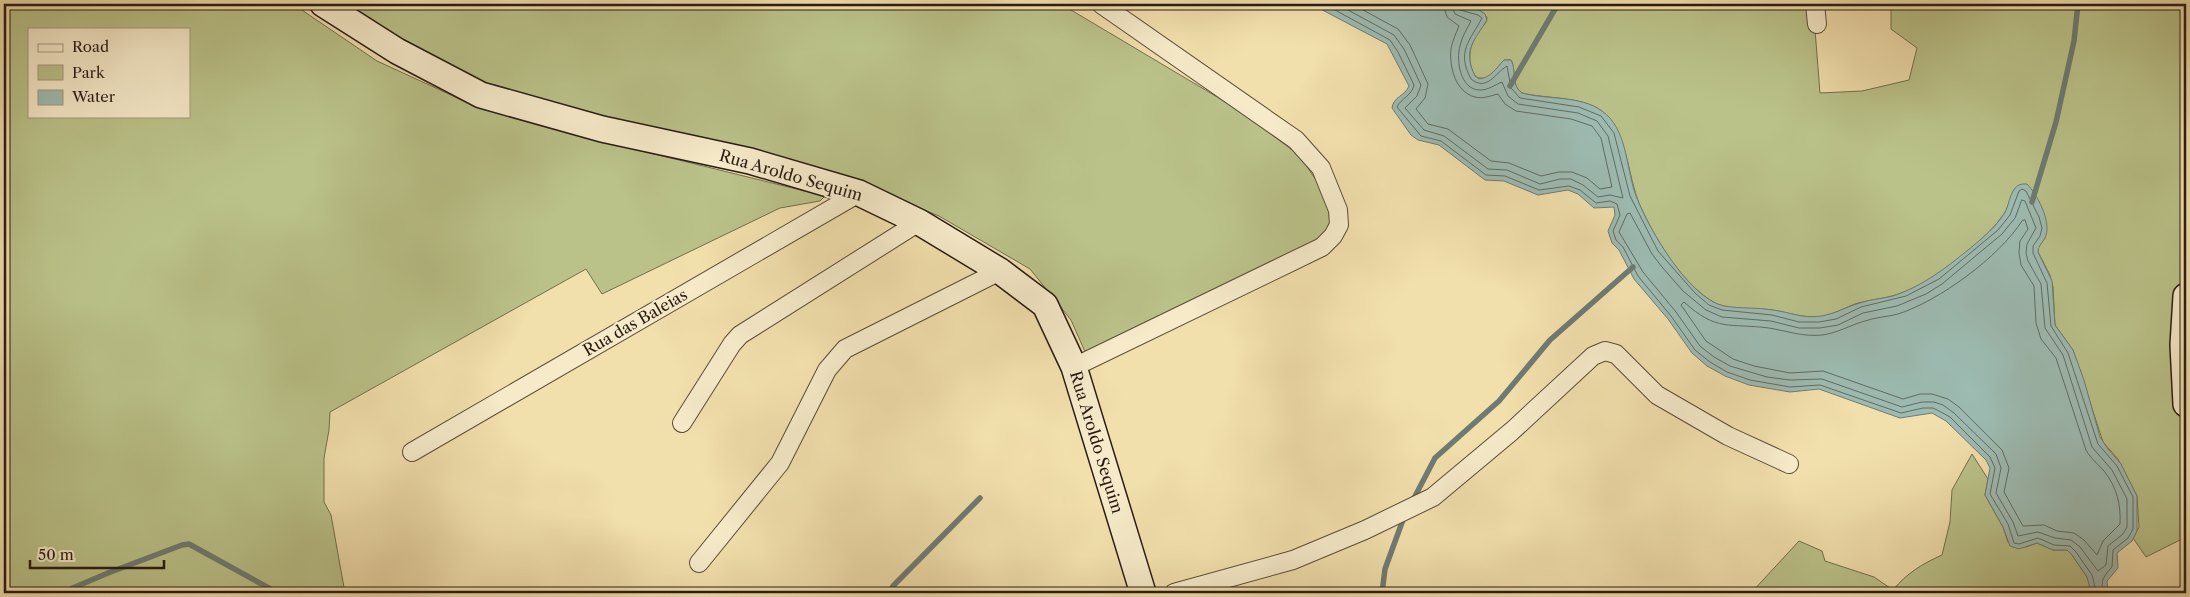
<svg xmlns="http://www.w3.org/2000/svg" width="2190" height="597" font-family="'Libre Caslon Text',serif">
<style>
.green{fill:#bac289;stroke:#716e4e;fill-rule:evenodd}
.water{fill:#9dbbb2;stroke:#6e7b73}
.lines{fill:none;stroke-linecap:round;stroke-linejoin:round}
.shore{stroke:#626b63;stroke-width:1}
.stream{stroke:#6e7b73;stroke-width:5.5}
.street-casing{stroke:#5a4c3a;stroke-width:20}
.secondary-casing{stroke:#281b14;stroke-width:28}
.street{stroke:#f6eac9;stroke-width:18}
.secondary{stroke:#f6eac9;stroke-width:25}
.labels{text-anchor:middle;stroke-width:4.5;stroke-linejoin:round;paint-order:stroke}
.street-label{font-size:16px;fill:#281b14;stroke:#f6eac9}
</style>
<rect width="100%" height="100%" fill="#f1dfac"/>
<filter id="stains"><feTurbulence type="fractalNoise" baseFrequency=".004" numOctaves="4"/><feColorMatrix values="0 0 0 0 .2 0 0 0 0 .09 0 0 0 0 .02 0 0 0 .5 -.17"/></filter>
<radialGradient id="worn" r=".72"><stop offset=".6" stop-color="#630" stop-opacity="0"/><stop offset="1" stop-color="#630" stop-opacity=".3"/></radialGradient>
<!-- green -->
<g class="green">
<path d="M4,4H293L377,61L475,106L565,132L825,196L820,201L780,208L602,294L586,269L330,412L329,430L324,458V502L331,515L345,593H4ZM29,29H189V116H29Z"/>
<polygon points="334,4 1061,4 1239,110 1300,156 1332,204 1331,239 1086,354 1071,320 1030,269 939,216 826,171 524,99 470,79"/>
<path d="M1451,4H1725L1726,6L1813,4L1820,93L1862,91L1909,80L1917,48L1891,29V4H2186V537L2146,557L2133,538L2139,527L2137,496L2118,459L2103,442L2073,350L2055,325L2053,287L2050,275L2038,252V248L2045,238L2044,215L2032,190L2019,185C2009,193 2010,205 2004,214C1987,238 1959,259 1936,275C1923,284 1907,292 1892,296C1881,299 1869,300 1858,303C1845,307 1834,315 1819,317C1799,318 1782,310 1763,309C1748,308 1728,310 1715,303C1683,285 1658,243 1643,212C1627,181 1630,139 1605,114C1588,96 1545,99 1522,93C1510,84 1517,71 1511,60H1504C1496,69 1490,82 1476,77C1466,63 1469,44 1479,30C1483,26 1487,23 1487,17L1479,10Z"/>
<path d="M1972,454L1988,479L1985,495L2003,527L2008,542L2026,547L2037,543L2053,550H2067L2072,555L2087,577L2090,587L2085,593H1751L1799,541L1822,551L1825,561L1874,577L1893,590C1907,573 1922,564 1942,555L1950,522L1952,490Z"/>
</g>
<!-- water -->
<path class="water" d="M1311,4H1451L1479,10L1485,14L1487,20C1475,40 1462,50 1475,76L1479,79C1492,77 1495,69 1504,60H1511C1517,71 1510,84 1522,93C1547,100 1580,95 1602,111C1627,128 1626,167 1635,193C1646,225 1689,299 1724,306C1740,309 1757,307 1773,310C1789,312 1803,319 1821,316C1835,314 1846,307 1860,303C1871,299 1882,299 1893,296C1917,288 1938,274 1958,258C1974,245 1993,231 2004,214C2011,204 2009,182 2027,184C2037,194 2051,221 2046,235C2044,242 2038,245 2038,252L2052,281L2055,325L2073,350L2084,380L2100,437L2108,449L2121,464L2137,496V531L2132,541L2117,553L2118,568L2107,581L2108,593H2085L2090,588L2087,577L2072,555L2067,550H2053L2037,543L2019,549L2010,546L2003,527L1985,495L1990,468L1986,460L1946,421L1932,413L1900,418L1819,389L1790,392L1749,385L1725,376L1707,366L1692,353L1668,319L1634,279L1619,250L1612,243L1608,231L1615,215L1614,207L1594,208L1578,194L1568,190L1538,195L1504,181L1485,180L1439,145L1418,140L1411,135L1392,108C1393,97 1405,96 1409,86L1387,44Z"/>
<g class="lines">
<!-- shore -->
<g class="shore">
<path d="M1324,4L1390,40L1398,52L1414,85C1412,96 1401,98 1397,107L1421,136L1441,141L1486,175L1505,176L1539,190L1569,186L1580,190L1596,203L1610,201L1617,204L1620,215L1613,231L1616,240L1623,247L1638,276L1671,316L1695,350L1710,362L1727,372L1750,380L1790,387L1820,385L1901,413L1923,408H1933L1939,411L1950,417L1990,457L1995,468L1990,494L2008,524L2014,543L2019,544L2038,538L2054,545L2070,546L2076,552L2092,575L2095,587L2093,593"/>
<path d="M1337,4L1394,35L1404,49L1421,85L1417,96L1405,108L1424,130L1444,136L1488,169L1507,170L1540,184L1560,179H1571L1583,185L1598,197L1610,195L1623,198L1608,136L1597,121L1578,113L1518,104L1508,96L1502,82C1494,85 1489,90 1480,90C1460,90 1456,60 1460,46C1462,36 1467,29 1471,21L1455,14L1451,4"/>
<path d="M1352,4L1398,29L1410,45L1428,84L1425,98L1416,109L1428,124L1448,129L1491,161L1509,163L1541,176L1559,172H1572L1587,178L1600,189L1612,187L1601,138L1592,126L1571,119L1516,111L1505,104L1498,94C1490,96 1483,99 1475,97C1455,92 1449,66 1451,48C1453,40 1456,33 1459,26L1447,17L1443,4"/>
<path d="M1457,4L1460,10L1478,15L1482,18C1470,41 1456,51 1471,79C1487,92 1495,73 1507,66L1511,88L1520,98L1579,107L1601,116L1614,133L1630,196L1658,251L1695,293L1709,305L1722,310L1772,315L1799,322H1819L1836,319L1861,307L1906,296L1939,279L1998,230L2010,215L2019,191L2022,189L2026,191L2039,217L2042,228L2040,236L2033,246V253L2047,283L2051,326L2068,353L2098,444L2117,466L2133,497V529L2128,538L2113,550L2112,567C2104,576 2100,580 2103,593"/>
<polygon points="2022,200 2025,201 2036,228 2027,244 2026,253 2028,261 2041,284 2045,328 2063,355 2092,447 2112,470 2127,499 2127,527 2123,534 2108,546 2106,565 2098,571 2080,547 2071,540 2055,538 2038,532 2018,536 2013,522 1996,493 2001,468 1996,454 1954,413 1943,405 1934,402 1922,402 1902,407 1822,379 1790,380 1767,377 1730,366 1714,357 1700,346 1676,312 1643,272 1619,232 1627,214 1630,213 1652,254 1662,267 1683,291 1706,310 1722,317 1771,321 1799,328 1820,328 1838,325 1863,313 1897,306 1926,294 1942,284 2002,234 2015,218"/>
<path d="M2025,220L2028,229L2020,241L2019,253L2021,265L2034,286L2036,323L2041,339L2056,358L2086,450C2091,459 2098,464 2104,471C2117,487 2121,505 2120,524L2103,541L2097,555L2084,540L2074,533L2057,531L2044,525L2023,526L2004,492L2009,468L2002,450L1959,407L1948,399L1932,394H1920L1903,399L1823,371L1790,373L1754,366L1733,359L1706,341L1681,305L1684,302C1717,332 1729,323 1769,328C1787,331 1803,337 1822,335C1838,333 1850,325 1865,321C1876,317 1887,317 1898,314C1939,301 1999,257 2022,221Z"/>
</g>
<!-- stream -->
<g class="stream">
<polyline points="1510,86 1558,4"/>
<polyline points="2032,202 2056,122 2074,41 2078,4"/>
<polyline points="1412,502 1435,458 1499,401 1550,340 1633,267"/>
<polyline points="61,593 108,573 182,545 189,544 278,593"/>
<polyline points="889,593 893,586 980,498"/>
<polyline points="1382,593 1385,569 1404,517"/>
</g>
<!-- street casing -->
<g class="street-casing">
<g id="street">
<polyline points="1815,4 1817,24"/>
<polyline points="1074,367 1322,247 1333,236 1339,225 1338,210 1321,168 1296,140 1101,4"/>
<polyline points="682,423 732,344 740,335 919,222"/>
<polyline points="412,452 859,193"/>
<polyline points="699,563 780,463 827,370 845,349 1000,271"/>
<polyline points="1174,593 1293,560 1365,530 1433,497 1512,431 1593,356 1605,351 1616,354 1657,395 1728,436 1789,464"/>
</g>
</g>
<!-- secondary casing -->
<g class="secondary-casing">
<g id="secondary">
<polyline points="323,4 397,51 481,95 602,129 750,161 859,193 919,222 1000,271 1045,305 1074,367 1143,593"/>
<polyline points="2186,296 2183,345 2186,404"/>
</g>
</g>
<!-- street -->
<use href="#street" class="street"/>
<!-- secondary -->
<use href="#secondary" class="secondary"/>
</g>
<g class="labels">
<!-- street labels -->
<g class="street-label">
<text transform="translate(791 175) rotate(16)" y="6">Rua Aroldo Sequim</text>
<text transform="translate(635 322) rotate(-30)" y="6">Rua das Baleias</text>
<text transform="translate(1097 442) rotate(73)" y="6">Rua Aroldo Sequim</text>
</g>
</g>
<!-- margin -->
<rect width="2190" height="597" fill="none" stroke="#f1dfac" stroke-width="20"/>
<rect x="5" y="5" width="2180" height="587" fill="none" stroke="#281b14" stroke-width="2.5"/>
<rect x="10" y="10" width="2170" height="577" fill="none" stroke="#281b14"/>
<!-- legend -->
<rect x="28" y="28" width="162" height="90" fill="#f6eac9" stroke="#a49781"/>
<rect x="38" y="44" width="25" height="8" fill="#f6eac9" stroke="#a49781"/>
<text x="72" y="52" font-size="15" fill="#281b14">Road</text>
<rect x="38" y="65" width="25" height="15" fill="#bac289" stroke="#a49781"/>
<text x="72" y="78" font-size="15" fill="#281b14">Park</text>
<rect x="38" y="90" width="25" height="15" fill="#9dbbb2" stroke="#a49781"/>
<text x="72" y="102" font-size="15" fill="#281b14">Water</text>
<!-- scale -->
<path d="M30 560v8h134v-8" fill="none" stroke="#281b14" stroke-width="2.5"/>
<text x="38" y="560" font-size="15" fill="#281b14" stroke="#f6eac9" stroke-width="4" paint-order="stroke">50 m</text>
<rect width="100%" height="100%" filter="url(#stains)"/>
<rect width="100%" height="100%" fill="url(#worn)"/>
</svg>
